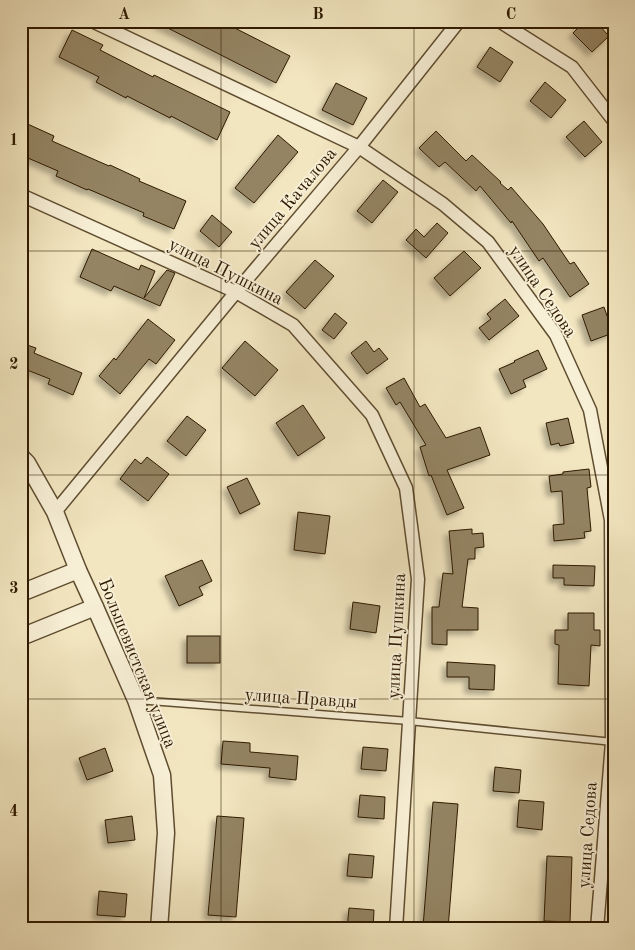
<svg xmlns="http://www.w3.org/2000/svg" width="635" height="950" font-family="'Old Standard TT',serif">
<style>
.building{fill:#948464;stroke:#2e1a00;filter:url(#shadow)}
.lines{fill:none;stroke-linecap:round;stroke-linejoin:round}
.service-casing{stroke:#5f4d30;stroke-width:9}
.minor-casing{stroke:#5f4d30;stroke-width:15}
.tertiary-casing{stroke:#5f4d30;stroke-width:19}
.service{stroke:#f7efd6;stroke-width:6}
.minor{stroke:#f7efd6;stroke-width:12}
.tertiary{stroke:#f7efd6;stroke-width:16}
.grid{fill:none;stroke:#2e1a00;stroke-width:1;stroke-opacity:0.55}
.labels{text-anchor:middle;stroke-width:4;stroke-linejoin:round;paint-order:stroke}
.street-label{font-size:18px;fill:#2e1a00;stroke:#f7efd6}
.neatline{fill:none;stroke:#2e1a00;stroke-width:2}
.grid-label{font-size:16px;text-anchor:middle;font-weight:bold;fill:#2e1a00}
</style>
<defs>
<filter id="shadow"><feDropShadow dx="-4.5" dy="4.5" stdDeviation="2.5" flood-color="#0004"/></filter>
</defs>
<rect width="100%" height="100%" fill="#f2e6c0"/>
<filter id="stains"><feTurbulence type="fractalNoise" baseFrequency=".004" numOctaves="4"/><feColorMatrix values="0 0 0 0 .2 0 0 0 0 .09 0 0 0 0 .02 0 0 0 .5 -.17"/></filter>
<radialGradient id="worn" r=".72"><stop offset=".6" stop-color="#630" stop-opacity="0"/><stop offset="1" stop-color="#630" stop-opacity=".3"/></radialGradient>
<!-- building -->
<g class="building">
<polygon points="154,21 221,21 290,56 276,83"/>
<polygon points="585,21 595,21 609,36 592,52 573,33"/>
<polygon points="72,30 103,45 100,50 153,77 154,75 230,112 217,140 171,116 170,118 127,96 126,98 96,82 99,77 59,57"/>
<polygon points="490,47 513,62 500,82 477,67"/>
<polygon points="545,82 566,100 551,118 530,101"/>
<polygon points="336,83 367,98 353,125 322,110"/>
<polygon points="21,121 54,136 52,141 109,166 110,165 140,179 139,181 186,201 174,229 143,216 144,213 88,189 87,190 56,176 58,171 21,155"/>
<polygon points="584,121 602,142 585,157 566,137"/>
<polygon points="436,131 466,161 472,155 501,182 500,183 508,190 511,187 543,224 570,264 574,262 589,284 570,297 543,258 539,261 512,221 511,223 480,186 476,191 445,162 439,167 419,148"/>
<polygon points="278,135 298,152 254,203 235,188"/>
<polygon points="383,180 398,192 372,223 357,211"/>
<polygon points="212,215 232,232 219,247 200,231"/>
<polygon points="437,223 448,233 426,258 406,240 416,229 424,237"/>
<polygon points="92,249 139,270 141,265 155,271 144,298 167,270 175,273 160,306 114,286 111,291 80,277"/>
<polygon points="464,251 481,268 450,296 434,278"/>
<polygon points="315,260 334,276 305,309 286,292"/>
<polygon points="505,299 519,316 489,340 479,328 491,319 487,314"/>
<polygon points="604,307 613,333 591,341 582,315"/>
<polygon points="335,313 347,323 334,339 322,330"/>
<polygon points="148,319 175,340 156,364 149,359 120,394 99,376 114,358 116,360"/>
<polygon points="245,341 278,370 255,396 222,368"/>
<polygon points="366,341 374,352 379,348 388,359 367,374 351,353"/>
<polygon points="21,343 36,348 34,353 82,373 73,395 48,384 50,379 27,370 21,383"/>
<polygon points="538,350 547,369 523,380 526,387 511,394 499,369 515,362 514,361"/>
<polygon points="404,378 420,407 425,404 446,438 480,427 490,455 447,470 464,508 447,515 431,475 429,476 420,447 426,445 400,402 396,405 386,388"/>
<polygon points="303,405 325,438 298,456 276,423"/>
<polygon points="187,416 206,430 186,456 167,441"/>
<polygon points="568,418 574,443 560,446 559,443 551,445 546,423"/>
<polygon points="147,457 169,474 148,501 120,479 135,459 141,464"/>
<polygon points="589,469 591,487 587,488 591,531 584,532 585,538 554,541 553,525 564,524 562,491 551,492 549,476 563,474 563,472"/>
<polygon points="247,478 260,504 240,514 227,487"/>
<polygon points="298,512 330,516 325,554 294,550"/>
<polygon points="472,529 472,534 483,533 484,547 475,548 475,559 468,559 462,607 478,608 478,630 447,630 447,645 432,644 432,607 439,607 443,573 453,574 449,531"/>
<polygon points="202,560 212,581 199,587 203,595 179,606 165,576"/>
<polygon points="553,565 595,566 594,586 564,585 564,578 553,578"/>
<polygon points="353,602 380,606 376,633 350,629"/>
<polygon points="568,613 594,613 594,630 600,630 600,646 591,645 589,686 558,684 559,645 555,644 555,630 568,630"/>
<rect x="187" y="636" width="33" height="27"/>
<polygon points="447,662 495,665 494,690 469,689 469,677 447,677"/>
<polygon points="223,741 250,743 250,752 298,756 296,780 269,777 270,768 221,764"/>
<polygon points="363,747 388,749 386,771 361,769"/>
<polygon points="105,748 113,771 87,780 79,758"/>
<polygon points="495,767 521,770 519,793 493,791"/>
<polygon points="360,795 385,797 384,819 358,817"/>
<polygon points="519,800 544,802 542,830 517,827"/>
<polygon points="433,802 458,804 448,929 423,927"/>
<polygon points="132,816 135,840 108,843 105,820"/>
<polygon points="217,816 244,818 236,917 208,915"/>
<polygon points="349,854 374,856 372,878 347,876"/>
<polygon points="547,856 572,857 570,922 544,921"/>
<polygon points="99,891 127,894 125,917 97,915"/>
<polygon points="349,908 374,910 373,929 347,929"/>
</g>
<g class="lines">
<!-- service casing -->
<g class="service-casing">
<polyline id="service" points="137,700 409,721 613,742"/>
</g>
<!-- minor casing -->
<g class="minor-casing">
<g id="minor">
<polyline points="92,21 359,147 443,204 488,242 556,335 590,410 611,520 612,742 597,929"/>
<polyline points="499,21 572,67 614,121"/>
<polyline points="21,195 236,292 293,325 372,415 406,488 418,579 396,929"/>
<polyline points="55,512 236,292 359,147 459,21"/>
</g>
</g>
<!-- tertiary casing -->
<g class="tertiary-casing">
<g id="tertiary">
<polyline points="21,457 27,463 55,512 78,570 95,607 136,700 162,775 166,833 159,929"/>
<polyline points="21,593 78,570"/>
<polyline points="21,637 95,607"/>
</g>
</g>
<!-- service -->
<use href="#service" class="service"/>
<!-- minor -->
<use href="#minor" class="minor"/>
<!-- tertiary -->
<use href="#tertiary" class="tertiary"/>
</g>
<!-- grid -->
<path class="grid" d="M221,21V929M414,21V929M21,251H614M21,475H614M21,699H614"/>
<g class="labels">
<!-- street labels -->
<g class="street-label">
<text transform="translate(292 198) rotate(-50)" y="6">улица Качалова</text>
<text transform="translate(226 271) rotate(27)" y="6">улица Пушкина</text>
<text transform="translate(543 291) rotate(56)" y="6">улица Седова</text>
<text transform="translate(396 636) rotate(-87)" y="6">улица Пушкина</text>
<text transform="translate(138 663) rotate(68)" y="6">Большевистская улица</text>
<text transform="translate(301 698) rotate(4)" y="6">улица Правды</text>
<text transform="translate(587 835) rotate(-86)" y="6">улица Седова</text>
</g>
</g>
<!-- margin -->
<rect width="635" height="950" fill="none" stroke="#f2e6c0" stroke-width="55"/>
<rect x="28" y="28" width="580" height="894" class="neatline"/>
<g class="grid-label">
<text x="124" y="19">A</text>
<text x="318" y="19">B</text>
<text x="511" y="19">C</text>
<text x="14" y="145">1</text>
<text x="14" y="369">2</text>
<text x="14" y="593">3</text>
<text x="14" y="816">4</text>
</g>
<rect width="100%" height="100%" filter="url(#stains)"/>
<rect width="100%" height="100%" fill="url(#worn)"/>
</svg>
